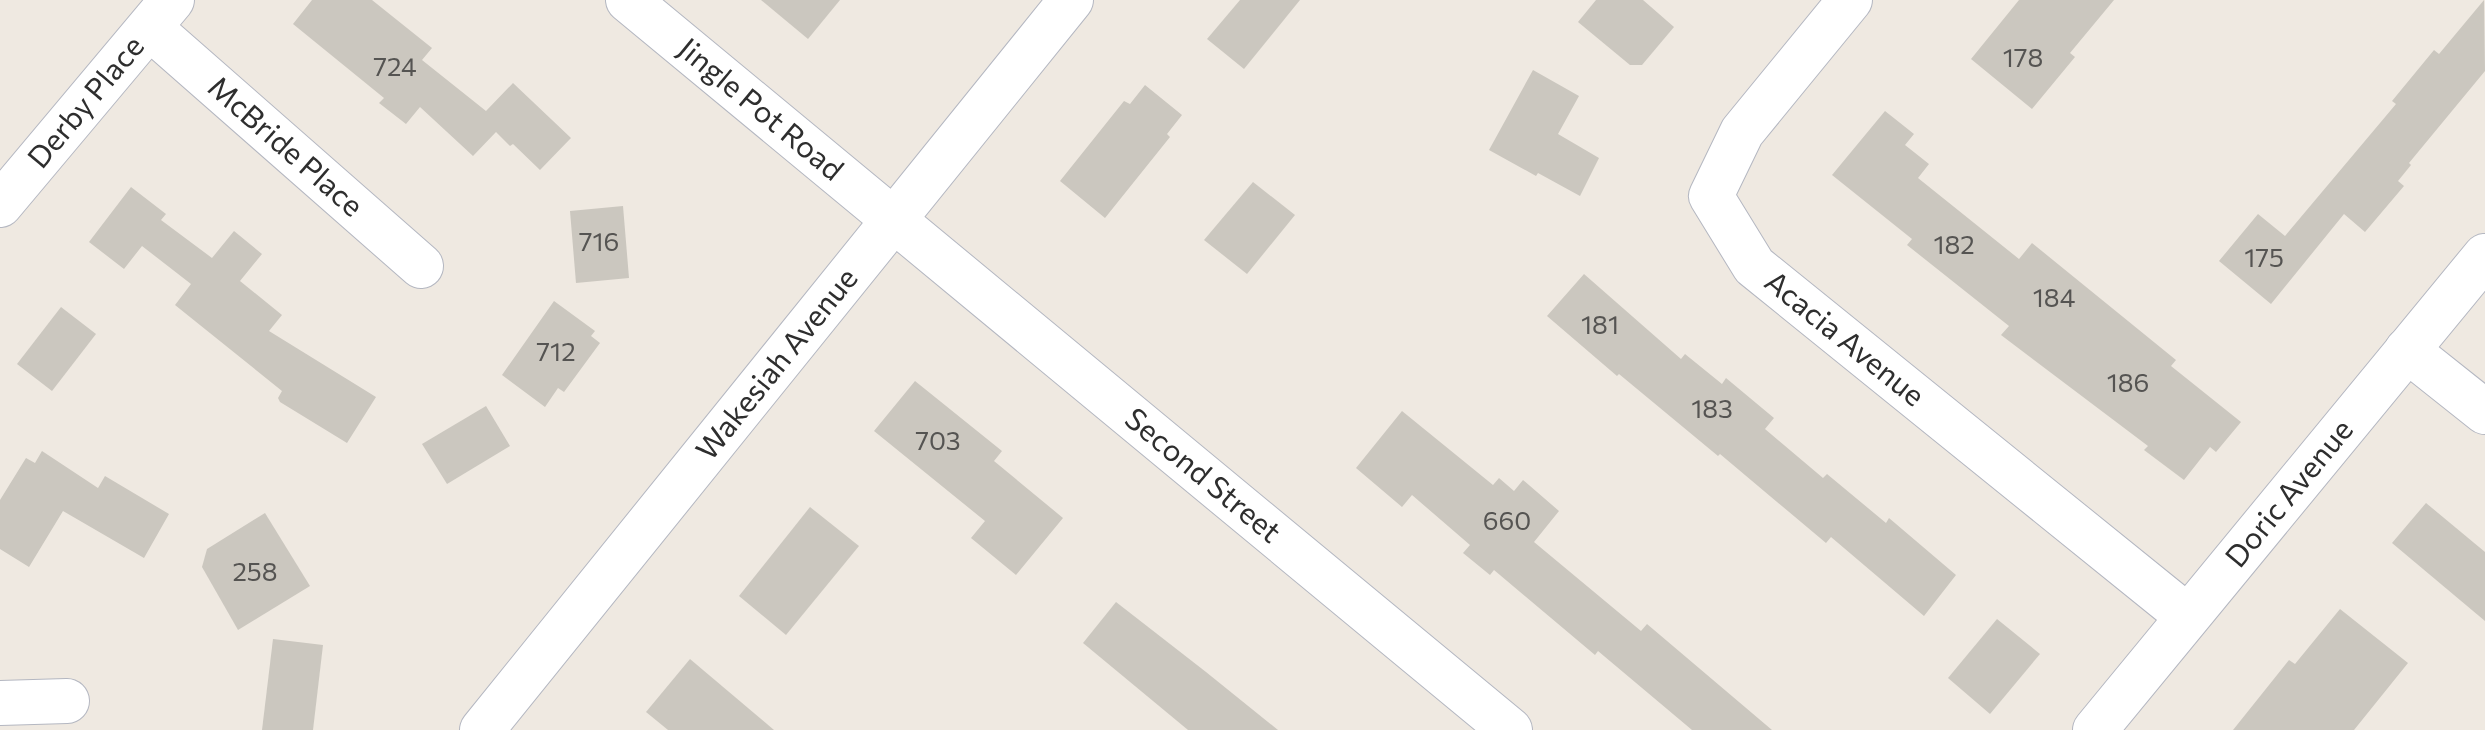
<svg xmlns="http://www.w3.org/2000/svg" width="2485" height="730" font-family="Commissioner,sans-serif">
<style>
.building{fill:#cbc7bf}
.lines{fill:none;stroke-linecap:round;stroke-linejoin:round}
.street-casing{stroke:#b4b7c1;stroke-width:46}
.secondary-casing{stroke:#b4b7c1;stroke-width:46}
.street{stroke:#fff;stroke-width:44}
.secondary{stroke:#fff;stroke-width:44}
.labels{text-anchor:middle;stroke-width:6;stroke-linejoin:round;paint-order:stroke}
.number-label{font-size:26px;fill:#555452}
.street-label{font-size:30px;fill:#2e2e2e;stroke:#fff}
</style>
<rect width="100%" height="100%" fill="#efe9e1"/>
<!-- building -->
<g class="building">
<polygon points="312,0 372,0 432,48 422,60 486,111 513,83 571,138 540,170 513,144 510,146 496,132 473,156 420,107 406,124 379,103 384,98 293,24"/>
<polygon points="761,0 840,0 808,39"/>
<polygon points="1240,0 1300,0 1244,69 1207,39"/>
<polygon points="1596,0 1643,0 1674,27 1642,65 1630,65 1578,22"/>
<polygon points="2019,0 2114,0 2070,53 2075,57 2032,109 1971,59"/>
<polygon points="2484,0 2485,71 2409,163 2411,165 2398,181 2404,186 2365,232 2344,214 2271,304 2219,261 2258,214 2285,236 2396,104 2392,101 2434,50 2439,54"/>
<polygon points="1533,70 1579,96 1558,134 1599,158 1580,196 1538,173 1536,176 1489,150"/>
<polygon points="1145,85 1182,115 1167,134 1170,137 1105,218 1060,181 1124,101 1130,104"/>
<polygon points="1885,111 1914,134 1905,145 1929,164 1918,178 2019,259 2032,243 2176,360 2171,366 2241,422 2216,452 2210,447 2184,480 2144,450 2148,446 2001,335 2009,326 1907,245 1912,239 1832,175"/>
<polygon points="1253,182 1295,215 1247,274 1204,240"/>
<polygon points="131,187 166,214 161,220 212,258 234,231 262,254 240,281 282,315 269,331 376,397 347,443 280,402 278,398 282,391 175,305 191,284 142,246 124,269 89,242"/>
<polygon points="623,206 629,278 576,283 570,211"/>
<polygon points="1584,274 1681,359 1685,354 1722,384 1726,378 1774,418 1765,429 1823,478 1827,474 1886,523 1889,518 1956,575 1924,616 1831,537 1826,543 1720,454 1718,456 1619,374 1617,376 1547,316"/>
<polygon points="554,301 595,331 591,336 600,343 564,392 558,388 545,407 502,375"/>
<polygon points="61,307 96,334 52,391 17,364"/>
<polygon points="915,381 1002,451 994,461 1063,518 1016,575 971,538 985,521 874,431"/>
<polygon points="486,406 510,446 447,484 422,444"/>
<polygon points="1402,411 1493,485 1499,478 1514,491 1523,480 1559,511 1534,542 1641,631 1647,624 1772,730 1692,730 1598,651 1595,655 1494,570 1490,575 1463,553 1470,545 1412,495 1402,507 1356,468"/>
<polygon points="42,451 98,488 105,476 169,514 144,558 63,511 29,567 0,549 0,500 26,458 35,463"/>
<polygon points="2426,503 2485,552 2485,621 2392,543"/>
<polygon points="810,507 859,546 786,635 739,596"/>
<polygon points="265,513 310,586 238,630 202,567 207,549"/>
<polygon points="1116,602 1206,672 1278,730 1188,730 1083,643"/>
<polygon points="2340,609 2408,663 2354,730 2233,730 2289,660 2295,664"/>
<polygon points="1997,619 2040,654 1990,714 1948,678"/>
<polygon points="273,639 323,645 313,730 262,730"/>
<polygon points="690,659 774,730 668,730 646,712"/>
</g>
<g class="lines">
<!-- street casing -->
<g class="street-casing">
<g id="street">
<path id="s1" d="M1850,0L1742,132L1711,196L1754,266L2187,616"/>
<path id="s2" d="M150,28L421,266"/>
<path id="s3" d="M0,205L172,0"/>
<polyline points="2407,350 2485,412"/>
<polyline points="0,703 67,701"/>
<path id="s4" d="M2095,730L2485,256"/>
</g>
</g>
<!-- secondary casing -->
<g class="secondary-casing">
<g id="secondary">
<path id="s5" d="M628,0L1510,730"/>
<path id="s6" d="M482,730L1071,0"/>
</g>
</g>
<!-- street -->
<use href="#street" class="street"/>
<!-- secondary -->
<use href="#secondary" class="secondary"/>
</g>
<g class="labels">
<!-- number labels -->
<g class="number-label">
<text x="2023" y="67">178</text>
<text x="395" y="76">724</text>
<text x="599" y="251">716</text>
<text x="1954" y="254">182</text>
<text x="2264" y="267">175</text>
<text x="2054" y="307">184</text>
<text x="1600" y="334">181</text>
<text x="556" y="361">712</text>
<text x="2128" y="392">186</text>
<text x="1712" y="418">183</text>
<text x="938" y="450">703</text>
<text x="1507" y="530">660</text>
<text x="255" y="581">258</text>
</g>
<!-- street labels -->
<g class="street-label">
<text dy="10" stroke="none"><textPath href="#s3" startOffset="134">Derby Place</textPath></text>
<text dy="10" stroke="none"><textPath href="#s5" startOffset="172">Jingle Pot Road</textPath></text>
<text dy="10" stroke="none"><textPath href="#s2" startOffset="180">McBride Place</textPath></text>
<text dy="10" stroke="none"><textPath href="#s1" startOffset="440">Acacia Avenue</textPath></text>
<text dy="10" stroke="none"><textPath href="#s6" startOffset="470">Wakesiah Avenue</textPath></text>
<text dy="10" stroke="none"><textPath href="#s5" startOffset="746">Second Street</textPath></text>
<text dy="10" stroke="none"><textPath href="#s4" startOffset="306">Doric Avenue</textPath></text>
</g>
</g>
</svg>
